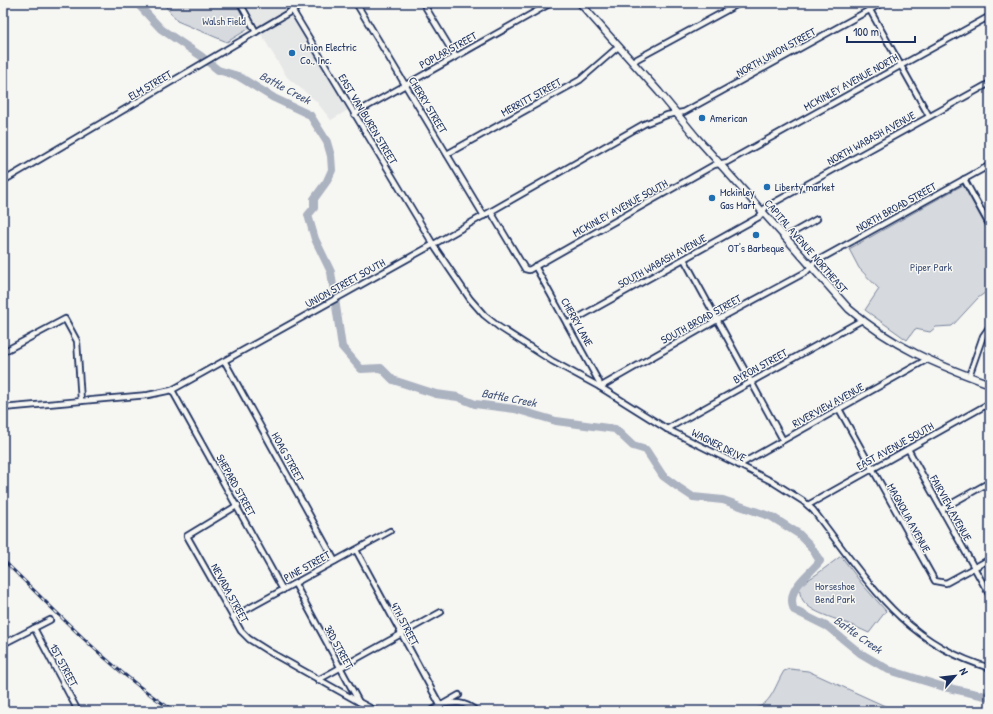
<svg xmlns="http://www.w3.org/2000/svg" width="993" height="714" font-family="'Patrick Hand',sans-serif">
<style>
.built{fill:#e6e7e7}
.green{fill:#d6d9dd;stroke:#78849e}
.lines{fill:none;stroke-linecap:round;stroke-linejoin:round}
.river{stroke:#abb2c0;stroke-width:8}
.minor-casing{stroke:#1b2f5e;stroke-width:8}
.major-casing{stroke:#1b2f5e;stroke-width:9}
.minor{stroke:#f6f6f2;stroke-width:4.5}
.major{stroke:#f6f6f2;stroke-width:6}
.rail-casing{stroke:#1b2f5e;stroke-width:3}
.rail{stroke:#f6f6f2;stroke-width:1.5;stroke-dasharray:4.5;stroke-linecap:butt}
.poi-dot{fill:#1f6fb2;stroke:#f6f6f2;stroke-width:1.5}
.labels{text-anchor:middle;stroke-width:3;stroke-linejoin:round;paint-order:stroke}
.park-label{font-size:11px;fill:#405177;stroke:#f6f6f2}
.poi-label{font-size:11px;fill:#1b2f5e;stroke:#f6f6f2;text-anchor:start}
.street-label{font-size:11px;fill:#1b2f5e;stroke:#f6f6f2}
.water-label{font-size:12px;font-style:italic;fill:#46567b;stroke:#f6f6f2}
</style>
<rect width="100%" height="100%" fill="#f6f6f2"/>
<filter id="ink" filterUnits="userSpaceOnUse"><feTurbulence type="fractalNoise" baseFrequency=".025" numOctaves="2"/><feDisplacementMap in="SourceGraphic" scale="8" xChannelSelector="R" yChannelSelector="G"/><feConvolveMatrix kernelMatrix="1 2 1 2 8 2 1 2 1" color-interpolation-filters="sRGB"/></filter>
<g filter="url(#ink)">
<!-- built -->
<g class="built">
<polygon points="243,3 284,3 288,9 256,28"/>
<polygon points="292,15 348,110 331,120 316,101 287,77 261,34"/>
</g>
<!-- green -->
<g class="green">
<polygon points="163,3 237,3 250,28 227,42 177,21"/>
<polygon points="963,185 990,234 990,289 978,298 952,326 936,327 930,332 915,329 907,340 865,310 879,289 859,268 849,249"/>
<path d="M841,556L862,584L886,611L869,633C860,629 852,625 843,622C826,615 796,609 800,585L817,574Z"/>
<path d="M790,669L808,671L896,711H732C738,710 744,711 751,710C772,705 774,687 784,671Z"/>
</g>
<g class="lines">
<!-- river -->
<path class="river" d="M137,3L161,29L201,56L218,70L238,76L274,98L310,115L327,142L331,156L332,170L327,181L314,199V208L308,215L315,239L331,272L342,347L361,369L381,368L393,380L436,394L458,397L475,404L515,409L556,421L615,429L633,446L646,450L663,476L678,487L693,497L723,500L772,517L799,534L809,544L820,561C808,576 785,589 794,610L828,627L860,653L889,670L944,687L990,697"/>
<!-- minor casing -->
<g class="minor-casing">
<g id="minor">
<polyline points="240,3 256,32"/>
<path d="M288,3L436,249L470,299L484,315L499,327L552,361L600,387L667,429L773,482L803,501L813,510C866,578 901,642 990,668"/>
<polyline points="356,3 484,216"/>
<polyline points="423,3 455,56"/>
<polyline points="866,3 929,116"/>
<polyline points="633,63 637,59 740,3"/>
<polyline points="354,114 551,3"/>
<polyline points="447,154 580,80 618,47"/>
<polyline points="964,179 990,226"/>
<polyline points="3,181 305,3"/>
<polyline points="491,212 525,269 529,270 714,165 727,162 990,16"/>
<polyline points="785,237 817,219"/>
<polyline points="684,259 783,440"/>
<polyline points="535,266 599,382 600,387 717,320 806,272 815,262 990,165"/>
<polyline points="567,324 759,217 766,207 990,83"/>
<polyline points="3,352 65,319 77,341 81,401"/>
<polyline points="225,362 335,561"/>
<polyline points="969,376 983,336 990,326"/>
<polyline points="172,390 283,590"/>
<polyline points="3,408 148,395 172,390 434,244 644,124 667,115 684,112 882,3"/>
<polyline points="839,409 935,581 946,583 990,559"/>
<polyline points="667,429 862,320"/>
<polyline points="908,449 990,596"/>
<polyline points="739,465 926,360"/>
<polyline points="238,505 187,536 241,631 249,639 268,651 359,702"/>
<polyline points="808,505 990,403"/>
<polyline points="942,509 990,482"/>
<path d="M356,550L440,705C454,702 465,701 476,711"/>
<polyline points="295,584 359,702 376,711"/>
<polyline points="233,617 390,531"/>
<polyline points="34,628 78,711"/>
<polyline points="3,644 50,620"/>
<polyline points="318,680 441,612"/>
<polyline points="431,711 459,695"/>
</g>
</g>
<!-- major casing -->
<g class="major-casing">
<path id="major" d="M580,3L659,92L696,137L849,309C893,347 935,364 990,384"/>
</g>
<!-- minor -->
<use href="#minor" class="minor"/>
<!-- major -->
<use href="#major" class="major"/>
<!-- rail casing -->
<g class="rail-casing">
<path id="rail" d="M3,560C58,613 110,670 174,711"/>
</g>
<!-- rail -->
<use href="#rail" class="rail"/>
</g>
</g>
<!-- markers -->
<g class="poi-dot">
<circle cx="292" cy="53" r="4"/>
<circle cx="702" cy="118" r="4"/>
<circle cx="767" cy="187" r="4"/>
<circle cx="712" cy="198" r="4"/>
<circle cx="756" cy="235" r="4"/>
</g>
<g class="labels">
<!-- park labels -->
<g class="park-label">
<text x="224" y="25">Walsh Field</text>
<text x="931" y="271">Piper Park</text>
<text x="835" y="590">Horseshoe<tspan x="835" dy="13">Bend Park</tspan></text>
</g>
<!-- poi labels -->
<g class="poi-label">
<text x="300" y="51">Union Electric<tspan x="300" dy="13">Co., Inc.</tspan></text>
<text x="710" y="122">American</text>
<text x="775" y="191">Liberty market</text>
<text x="720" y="196">Mckinley<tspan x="720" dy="13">Gas Mart</tspan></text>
<text x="756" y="252" text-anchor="middle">OT's Barbeque</text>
</g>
<!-- street labels -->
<g class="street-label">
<text transform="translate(448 50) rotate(-29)" y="4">POPLAR STREET</text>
<text transform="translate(776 52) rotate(-29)" y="4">NORTH UNION STREET</text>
<text transform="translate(851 82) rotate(-29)" y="4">MCKINLEY AVENUE NORTH</text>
<text transform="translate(150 85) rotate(-30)" y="4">ELM STREET</text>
<text transform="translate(531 97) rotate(-29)" y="4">MERRITT STREET</text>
<text transform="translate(428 105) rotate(59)" y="4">CHERRY STREET</text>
<text transform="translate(368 119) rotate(59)" y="4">EAST VAN BUREN STREET</text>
<text transform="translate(871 138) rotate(-29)" y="4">NORTH WABASH AVENUE</text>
<text transform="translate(896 207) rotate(-29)" y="4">NORTH BROAD STREET</text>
<text transform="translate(620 208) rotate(-29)" y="4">MCKINLEY AVENUE SOUTH</text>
<text transform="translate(806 246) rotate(49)" y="4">CAPITAL AVENUE NORTHEAST</text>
<text transform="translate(662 261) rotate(-29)" y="4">SOUTH WABASH AVENUE</text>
<text transform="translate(345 283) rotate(-29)" y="4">UNION STREET SOUTH</text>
<text transform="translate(701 319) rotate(-29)" y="4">SOUTH BROAD STREET</text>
<text transform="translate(577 322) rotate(61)" y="4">CHERRY LANE</text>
<text transform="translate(760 366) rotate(-29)" y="4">BYRON STREET</text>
<text transform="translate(828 405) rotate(-29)" y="4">RIVERVIEW AVENUE</text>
<text transform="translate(719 445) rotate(27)" y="4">WAGNER DRIVE</text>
<text transform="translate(895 446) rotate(-29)" y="4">EAST AVENUE SOUTH</text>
<text transform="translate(288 457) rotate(61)" y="4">HOAG STREET</text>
<text transform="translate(236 485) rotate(61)" y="4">SHEPARD STREET</text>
<text transform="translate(951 508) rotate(61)" y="4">FAIRVIEW AVENUE</text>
<text transform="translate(909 518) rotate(61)" y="4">MAGNOLIA AVENUE</text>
<text transform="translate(307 566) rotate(-29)" y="4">PINE STREET</text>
<text transform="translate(230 593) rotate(61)" y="4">NEVADA STREET</text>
<text transform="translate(405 624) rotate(62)" y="4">4TH STREET</text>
<text transform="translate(339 647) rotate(61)" y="4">3RD STREET</text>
<text transform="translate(64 665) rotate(62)" y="4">1ST STREET</text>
</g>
<!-- water labels -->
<g class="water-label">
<text transform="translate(285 88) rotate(28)" y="4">Battle Creek</text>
<text transform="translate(509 398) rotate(11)" y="4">Battle Creek</text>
<text transform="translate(858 635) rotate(35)" y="4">Battle Creek</text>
</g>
</g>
<!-- margin -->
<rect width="993" height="714" fill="none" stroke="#f6f6f2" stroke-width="16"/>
<rect x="8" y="8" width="977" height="698" fill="none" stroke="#1b2f5e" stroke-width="1.5" filter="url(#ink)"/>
<!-- north arrow -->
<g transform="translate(955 676) rotate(62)" stroke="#f6f6f2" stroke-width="3" paint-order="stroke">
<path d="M0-3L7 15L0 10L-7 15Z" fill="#1b2f5e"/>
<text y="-6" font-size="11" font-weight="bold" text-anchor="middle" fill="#1b2f5e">N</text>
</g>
<!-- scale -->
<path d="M847 36v6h68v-6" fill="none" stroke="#1b2f5e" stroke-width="2"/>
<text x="853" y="36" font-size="12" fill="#1b2f5e" stroke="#f6f6f2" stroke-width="3" paint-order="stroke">100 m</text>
</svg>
